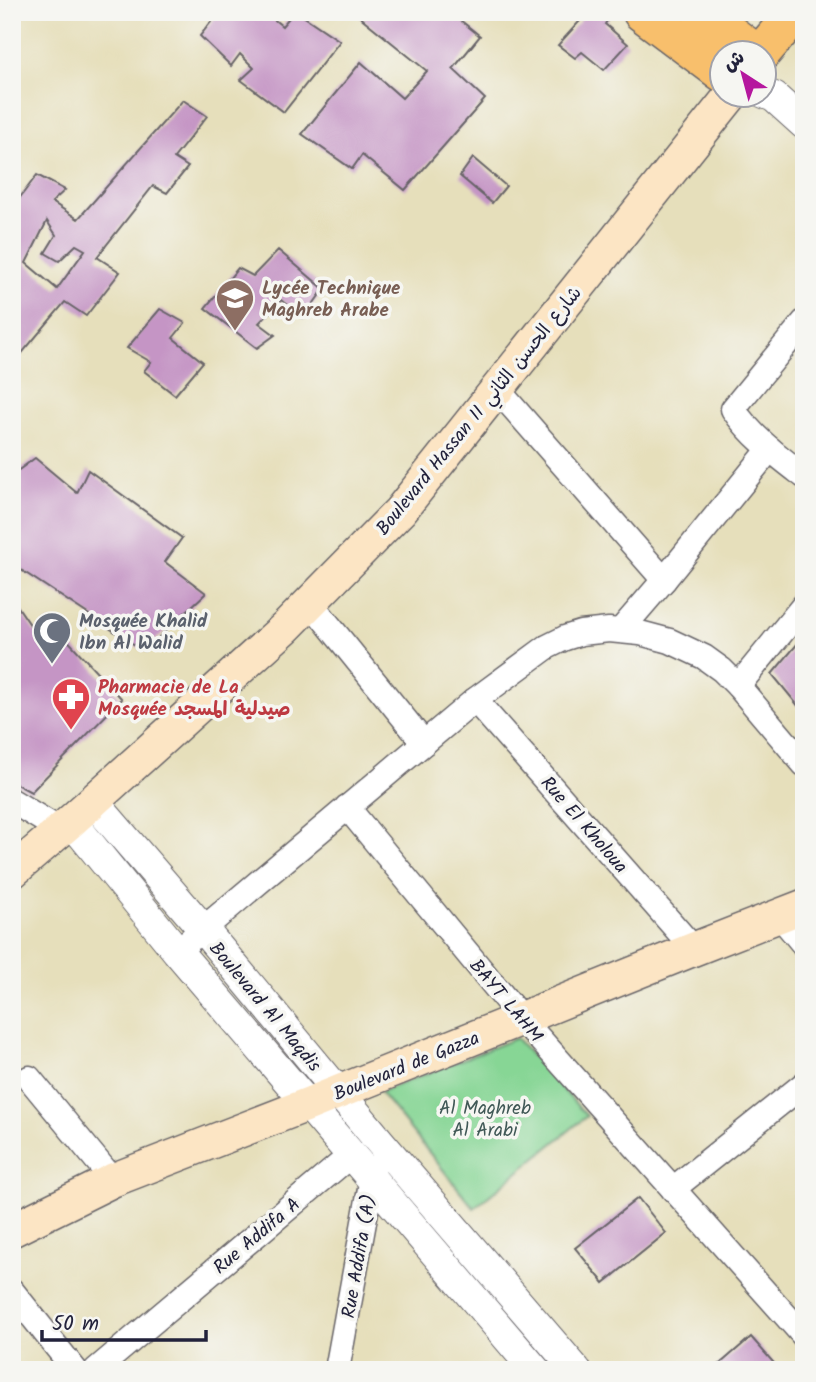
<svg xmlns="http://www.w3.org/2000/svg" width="816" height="1382" font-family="Kalam,'Playpen Sans Arabic',sans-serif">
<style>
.green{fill:#87d695;stroke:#547c68;stroke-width:2}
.building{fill:#c595c5;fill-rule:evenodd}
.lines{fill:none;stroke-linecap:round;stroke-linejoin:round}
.minor-casing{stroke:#676468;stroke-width:27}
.tertiary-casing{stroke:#676468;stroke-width:32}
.secondary-casing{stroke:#676468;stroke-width:36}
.primary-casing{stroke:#676468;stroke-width:41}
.minor{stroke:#fff;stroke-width:24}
.tertiary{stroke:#fff;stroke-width:30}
.secondary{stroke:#fce5c4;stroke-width:33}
.primary{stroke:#f8bf6c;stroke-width:38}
.labels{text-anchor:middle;stroke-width:7;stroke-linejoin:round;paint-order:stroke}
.education-label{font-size:19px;font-weight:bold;fill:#785e54;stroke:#f6f6f2;text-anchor:start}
.street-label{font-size:19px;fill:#22223b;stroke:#f6f6f2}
.worship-label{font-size:19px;font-weight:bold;fill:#5b616d;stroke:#f6f6f2;text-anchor:start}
.health-label{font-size:19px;font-weight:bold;fill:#be3a42;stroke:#f6f6f2;text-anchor:start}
.park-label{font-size:19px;fill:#405856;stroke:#f6f6f2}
</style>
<rect width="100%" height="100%" fill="#f6f6f2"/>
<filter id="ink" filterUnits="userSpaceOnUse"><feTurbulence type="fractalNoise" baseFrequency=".0143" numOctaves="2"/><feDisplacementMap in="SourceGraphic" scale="14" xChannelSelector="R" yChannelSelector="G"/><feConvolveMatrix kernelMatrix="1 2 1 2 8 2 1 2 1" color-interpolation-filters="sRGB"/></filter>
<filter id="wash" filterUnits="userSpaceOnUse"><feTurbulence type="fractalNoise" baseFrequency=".00686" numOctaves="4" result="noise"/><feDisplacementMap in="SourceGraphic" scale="28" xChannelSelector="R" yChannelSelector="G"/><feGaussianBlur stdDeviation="1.57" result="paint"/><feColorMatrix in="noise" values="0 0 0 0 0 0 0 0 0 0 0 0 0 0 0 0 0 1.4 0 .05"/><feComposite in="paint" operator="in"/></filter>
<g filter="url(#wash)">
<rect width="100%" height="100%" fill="#e6dfbb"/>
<!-- green -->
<polygon class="green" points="516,1038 587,1116 474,1208 380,1092"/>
<g id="blocks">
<!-- building -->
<g class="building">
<polygon points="219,12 265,12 282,26 294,12 297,12 340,41 284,112 241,80 254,68 240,54 231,66 200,36"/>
<polygon points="354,12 450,12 480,36 453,69 485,99 405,190 362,155 352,169 302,134 361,62 402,98 427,71"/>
<polygon points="588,12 602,12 609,18 605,24 628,44 604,70 582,52 575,58 558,45"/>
<path d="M183,100L207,116L174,158L188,167L167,193L153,186L97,257L120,272L86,316L65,302L12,365V289L17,283L12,280V208L37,175L65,190L52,202L78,219ZM47,221L56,235L45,253L59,261L76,245L85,250L57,289L26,263Z"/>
<polygon points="473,158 506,186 492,203 460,176"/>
<polygon points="278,250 324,289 303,318 281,300 259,323 275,335 257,348 205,308 238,268 253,276"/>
<polygon points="160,309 185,323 173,338 203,362 175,395 144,371 151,362 127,348"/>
<polygon points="35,458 77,493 88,470 182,538 165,562 206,593 144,651 12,564 12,475"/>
<polygon points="12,598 35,632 50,621 122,699 31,792 12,782"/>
<polygon points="804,636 804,713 772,674"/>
<polygon points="638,1198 666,1233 604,1283 575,1248"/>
<polygon points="751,1337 780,1370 713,1370"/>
</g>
</g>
</g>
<g filter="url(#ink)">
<use href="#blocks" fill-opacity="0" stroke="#676468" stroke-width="2"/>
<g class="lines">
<!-- minor casing -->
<g class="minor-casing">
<g id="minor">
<path d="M804,322L733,409C751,436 778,456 804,476"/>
<polyline points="497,389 664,580"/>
<polyline points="310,602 424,743"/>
<polyline points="621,630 664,580 770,449"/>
<polyline points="738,686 804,605"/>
<polyline points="475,700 694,949"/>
<polyline points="12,801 60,830"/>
<polyline points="347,807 521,1018 804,1336"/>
<polyline points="780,916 804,945"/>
<polyline points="177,951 475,700 547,647 565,638 581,633 609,630 640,633 670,641 704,657 722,670 738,686 804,764"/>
<polyline points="29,1078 113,1180"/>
<polyline points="673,1189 804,1084"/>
<polyline points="12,1291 75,1370"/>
<polyline points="96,1370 351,1155"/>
<polyline points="337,1370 374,1167"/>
</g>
</g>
<!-- tertiary casing -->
<g class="tertiary-casing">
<g id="tertiary">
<polyline points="764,93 774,97 804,124"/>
<polyline points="93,801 203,929 380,1142 576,1370"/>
<polyline points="71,821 177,951 535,1370"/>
</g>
</g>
<!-- secondary casing -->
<g class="secondary-casing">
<g id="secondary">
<polyline points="12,872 71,821 286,627 400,511 732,94"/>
<polyline points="12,1230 113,1180 309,1104 694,949 804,906"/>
</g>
</g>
<!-- primary casing -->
<g class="primary-casing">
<g id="primary">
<polyline points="642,12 722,72"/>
<polyline points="701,12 754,52"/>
<polyline points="762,52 796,12"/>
</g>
</g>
<!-- minor -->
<use href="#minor" class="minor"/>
<!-- tertiary -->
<use href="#tertiary" class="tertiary"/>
<!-- secondary -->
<use href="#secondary" class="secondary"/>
<!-- primary -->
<use href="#primary" class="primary"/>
</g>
</g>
<!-- icons -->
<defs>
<g id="school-pin" transform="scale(2.0125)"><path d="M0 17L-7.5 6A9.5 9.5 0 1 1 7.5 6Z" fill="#8d6e63" stroke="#f6f6f2"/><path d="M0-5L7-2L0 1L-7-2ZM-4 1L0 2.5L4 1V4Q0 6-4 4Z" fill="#fff"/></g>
<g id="mosque-pin" transform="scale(2.0125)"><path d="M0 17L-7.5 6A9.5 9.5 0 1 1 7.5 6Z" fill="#6b7280" stroke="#f6f6f2"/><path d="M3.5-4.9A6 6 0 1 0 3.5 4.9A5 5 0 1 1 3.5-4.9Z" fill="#fff"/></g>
<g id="pharmacy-pin" transform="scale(2.0125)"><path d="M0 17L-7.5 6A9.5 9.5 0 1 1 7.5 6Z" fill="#e0444e" stroke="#f6f6f2"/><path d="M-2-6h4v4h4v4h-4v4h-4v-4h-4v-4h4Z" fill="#fff"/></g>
</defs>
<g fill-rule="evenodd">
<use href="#school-pin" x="235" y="298"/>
<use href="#mosque-pin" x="52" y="631"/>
<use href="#pharmacy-pin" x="71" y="697"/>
</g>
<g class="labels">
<!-- education labels -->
<g class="education-label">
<text x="262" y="294">Lycée Technique<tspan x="262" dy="22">Maghreb Arabe</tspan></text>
</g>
<!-- street labels -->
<g class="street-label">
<text transform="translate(478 410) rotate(-51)" y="7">Boulevard Hassan II شارع الحسن الثاني</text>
<text transform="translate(585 824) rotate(49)" y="7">Rue El Kholoua</text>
<text transform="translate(507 1000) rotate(50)" y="7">BAYT LAHM</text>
<text transform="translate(266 1006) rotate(50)" y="7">Boulevard Al Maqdis</text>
<text transform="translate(406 1065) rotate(-22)" y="7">Boulevard de Gazza</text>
<text transform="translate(256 1235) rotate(-40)" y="7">Rue Addifa A</text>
<text transform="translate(358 1256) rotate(-80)" y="7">Rue Addifa (A)</text>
</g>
<!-- worship labels -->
<g class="worship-label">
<text x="79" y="627">Mosquée Khalid<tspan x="79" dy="22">Ibn Al Walid</tspan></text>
</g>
<!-- health labels -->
<g class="health-label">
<text x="98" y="693">Pharmacie de La<tspan x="98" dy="22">Mosquée صيدلية المسجد</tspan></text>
</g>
<!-- park labels -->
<g class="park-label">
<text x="485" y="1114">Al Maghreb<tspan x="485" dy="22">Al Arabi</tspan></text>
</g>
</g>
<!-- margin -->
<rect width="816" height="1382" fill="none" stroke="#f6f6f2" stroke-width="42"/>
<!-- north arrow -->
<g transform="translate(743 74) rotate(324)"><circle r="33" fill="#f6f6f2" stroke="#a1a1a9" stroke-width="2"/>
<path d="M0-5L12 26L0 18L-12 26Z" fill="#b5179e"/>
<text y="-10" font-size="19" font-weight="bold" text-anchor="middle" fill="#22223b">ش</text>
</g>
<!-- scale -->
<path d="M42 1330v10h164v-10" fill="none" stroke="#22223b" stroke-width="3.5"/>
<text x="52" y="1330" font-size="21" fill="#22223b" stroke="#f6f6f2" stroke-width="5" paint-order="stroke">50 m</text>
</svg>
